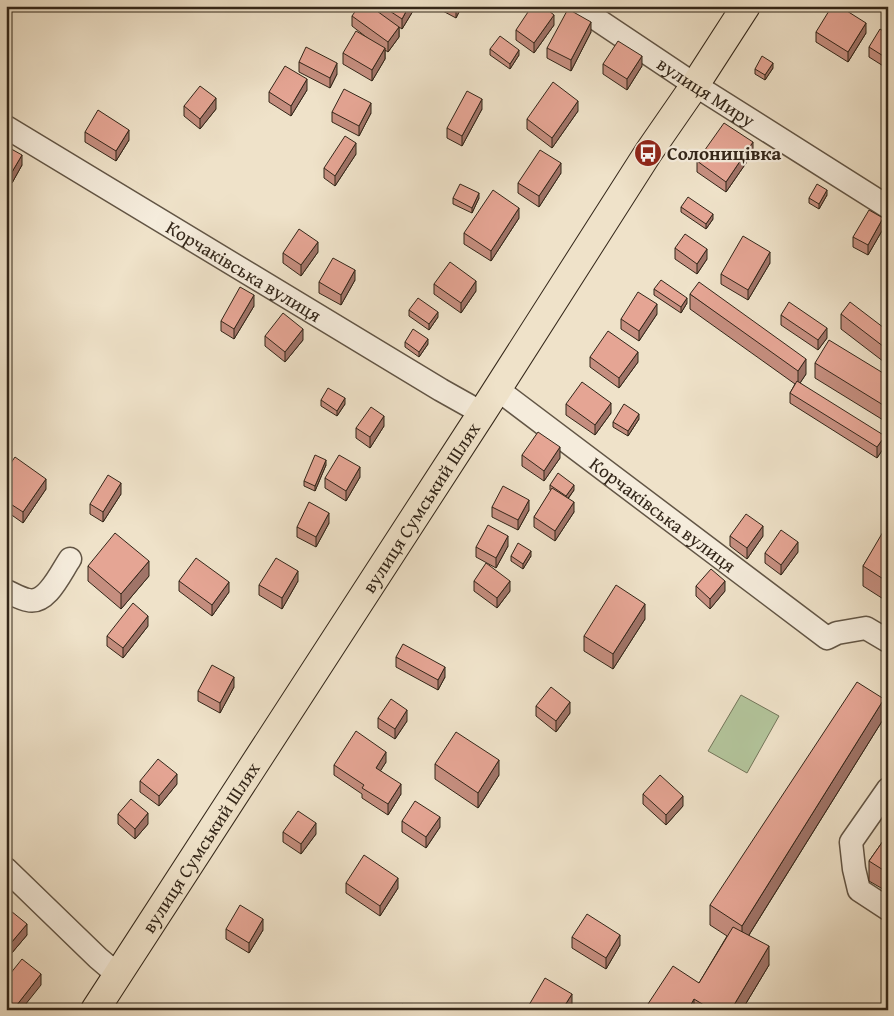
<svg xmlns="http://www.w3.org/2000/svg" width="894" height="1016" font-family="'Gentium Book Plus',serif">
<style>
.green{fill:#b3c49b;stroke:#73755a}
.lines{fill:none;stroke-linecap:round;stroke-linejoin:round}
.minor-casing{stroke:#625545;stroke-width:25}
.primary-casing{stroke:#332619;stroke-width:30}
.minor{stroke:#f5ecdc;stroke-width:22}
.primary{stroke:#efe2c9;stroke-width:28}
.wall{fill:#c58e7f;stroke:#332619}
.shaded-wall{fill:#a07468;stroke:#332619}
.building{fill:#e5a594;stroke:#332619}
.labels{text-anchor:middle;stroke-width:4.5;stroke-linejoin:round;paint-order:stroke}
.street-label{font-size:19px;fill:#332619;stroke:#f5ecdc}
.poi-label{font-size:19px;font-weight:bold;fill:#332619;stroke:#f5ecdc;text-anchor:start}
</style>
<rect width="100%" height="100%" fill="#efe2c9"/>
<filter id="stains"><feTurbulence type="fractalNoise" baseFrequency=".004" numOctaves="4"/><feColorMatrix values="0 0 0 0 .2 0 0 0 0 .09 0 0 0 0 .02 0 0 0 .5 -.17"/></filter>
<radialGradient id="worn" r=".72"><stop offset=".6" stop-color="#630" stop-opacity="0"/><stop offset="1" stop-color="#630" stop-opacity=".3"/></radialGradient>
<!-- green -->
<polygon class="green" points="741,695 779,716 747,773 708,751"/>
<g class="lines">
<!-- minor casing -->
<g class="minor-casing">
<g id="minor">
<path id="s1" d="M577,6L695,85L888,207"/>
<path id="s2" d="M6,127L441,390L482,413"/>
<path id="s3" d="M497,389L827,638L837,633L866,628L888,641"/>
<path d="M6,591C13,594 21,599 28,600C47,605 61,572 70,559"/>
<polyline points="888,789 851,842 854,869 859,890 888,909"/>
<polyline points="6,869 98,958 118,975"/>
</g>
</g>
<!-- primary casing -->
<g class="primary-casing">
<g id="primary">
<path id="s4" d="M95,1010L482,413L648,153L695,85L746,6"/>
</g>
</g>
<!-- minor -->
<use href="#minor" class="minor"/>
<!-- primary -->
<use href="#primary" class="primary"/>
</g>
<!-- wall -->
<g class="wall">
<polygon points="376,6 416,6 402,29 399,27 399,37 388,52 385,50 385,59 372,81 343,64 343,53 370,40 352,26 352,16 376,10"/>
<polygon points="439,6 462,6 456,18 439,9"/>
<polygon points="554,25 534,53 516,40 516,30"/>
<polygon points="591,32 571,71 547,58 547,48"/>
<polygon points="816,32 866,33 848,62 816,42"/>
<polygon points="888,34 888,69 869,57 869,47"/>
<polygon points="490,49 519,55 510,69 490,55"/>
<polygon points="299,62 337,74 330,88 299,72"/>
<polygon points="603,64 642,66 627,90 603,74"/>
<polygon points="773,68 765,80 755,74 755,69"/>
<polygon points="307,90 291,116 269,102 269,92"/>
<polygon points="184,106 216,109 200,129 184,116"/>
<polygon points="482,109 462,146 447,138 447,128"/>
<polygon points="578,111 552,148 527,129 527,119"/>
<polygon points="332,112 371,113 359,136 332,122"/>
<polygon points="85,132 129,140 116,161 85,142"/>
<polygon points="6,146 22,165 12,183 6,179"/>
<polygon points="753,153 726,192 697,172 697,161"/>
<polygon points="356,154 335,186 324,178 324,168"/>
<polygon points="561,173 539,207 518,193 518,183"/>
<polygon points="827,195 819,209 809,203 809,198"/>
<polygon points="453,198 479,198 472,213 453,204"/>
<polygon points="681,207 713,219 706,229 681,212"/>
<polygon points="519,218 491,261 464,244 464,233"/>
<polygon points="883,229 868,255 853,247 853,237"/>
<polygon points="675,248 707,259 697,274 675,259"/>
<polygon points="318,252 301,276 283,263 283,253"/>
<polygon points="770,263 748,300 721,284 721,274"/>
<polygon points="355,280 341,305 319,293 319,282"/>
<polygon points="434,284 476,291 461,313 434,294"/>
<polygon points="654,289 687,303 681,313 654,295"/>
<polygon points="690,294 806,374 800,383 885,446 877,458 790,403 790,393 795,384 690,309"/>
<polygon points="254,306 234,339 221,331 221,321"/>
<polygon points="409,310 438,317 429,330 409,316"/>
<polygon points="657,314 639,341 621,329 621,319"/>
<polygon points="841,314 888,331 888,365 841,329"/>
<polygon points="781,315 827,338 818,350 781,325"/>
<polygon points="265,336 303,340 285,362 265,346"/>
<polygon points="405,342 428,344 419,357 405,347"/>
<polygon points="590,357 638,362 619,388 590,367"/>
<polygon points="815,363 888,376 888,423 815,378"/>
<polygon points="321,400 345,404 337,416 321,406"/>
<polygon points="566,404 611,413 595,435 566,415"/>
<polygon points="639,419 628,436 613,427 613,422"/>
<polygon points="384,426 370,448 356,438 356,428"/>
<polygon points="522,455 560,458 544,481 522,466"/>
<polygon points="326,465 315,491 304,486 304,481"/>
<polygon points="6,470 46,489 23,523 6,511"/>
<polygon points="360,477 346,501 325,488 325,478"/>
<polygon points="550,485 574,490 568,499 574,512 555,541 534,527 534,517 551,491 550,490"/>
<polygon points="121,494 103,522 90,514 90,504"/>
<polygon points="492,507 529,510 518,530 492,517"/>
<polygon points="329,523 316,547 297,537 297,527"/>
<polygon points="888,526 888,602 863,586 863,566"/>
<polygon points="730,536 763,536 747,559 730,546"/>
<polygon points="508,546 496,568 476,557 476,547"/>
<polygon points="798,552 781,575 765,563 765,553"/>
<polygon points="511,556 531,556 523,569 511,561"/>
<polygon points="88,566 149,576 121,609 88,581"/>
<polygon points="179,581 229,592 212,616 179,591"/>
<polygon points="298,581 282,609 259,595 259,585"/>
<polygon points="474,581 510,591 497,608 474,591"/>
<polygon points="696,586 725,591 710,609 696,596"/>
<polygon points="645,619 613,669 584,651 584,636"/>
<polygon points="148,626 123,658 107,646 107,636"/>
<polygon points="396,657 445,677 438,690 396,667"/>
<polygon points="234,687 220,713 198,701 198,691"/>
<polygon points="536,706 570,713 556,732 536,716"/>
<polygon points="378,718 407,721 395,739 378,728"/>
<polygon points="884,718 749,935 769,965 742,1010 644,1010 699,983 727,936 710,925 710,905"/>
<polygon points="386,762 380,771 401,794 388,815 362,798 362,794 334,775 334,765"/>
<polygon points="435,764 499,775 478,808 435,779"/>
<polygon points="140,781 177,784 159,806 140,792"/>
<polygon points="643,794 683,806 666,825 643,804"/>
<polygon points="118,814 148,824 135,839 118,824"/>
<polygon points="402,821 440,827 426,848 402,832"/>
<polygon points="283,832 316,834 301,854 283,842"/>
<polygon points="888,834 888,892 869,881 869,861"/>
<polygon points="346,883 398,888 380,916 346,893"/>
<polygon points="6,907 27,935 11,954 6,950"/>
<polygon points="226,929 263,930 249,953 226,939"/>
<polygon points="572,937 620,945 606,969 572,948"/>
<polygon points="572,1004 569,1010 529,1010 529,1005"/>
</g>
<!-- shaded-wall -->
<g class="shaded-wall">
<polygon points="409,6 416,6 402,29 402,19"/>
<polygon points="459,6 462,6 456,18 456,12"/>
<polygon points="554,15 554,25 534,53 534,43"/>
<polygon points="591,22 591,32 571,71 571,60"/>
<polygon points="866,23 866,33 848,62 848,52"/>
<polygon points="399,27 399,37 388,52 388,42"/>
<polygon points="385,48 385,59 372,81 372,70"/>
<polygon points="519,50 519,55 510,69 510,64"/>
<polygon points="642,56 642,66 627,90 627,79"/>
<polygon points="337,63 337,74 330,88 330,78"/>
<polygon points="773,63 773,68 765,80 765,75"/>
<polygon points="307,79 307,90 291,116 291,106"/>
<polygon points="216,98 216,109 200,129 200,119"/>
<polygon points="482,99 482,109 462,146 462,136"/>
<polygon points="578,101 578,111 552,148 552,138"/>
<polygon points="371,103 371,113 359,136 359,126"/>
<polygon points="129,130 129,140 116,161 116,151"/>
<polygon points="753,142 753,153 726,192 726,182"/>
<polygon points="356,143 356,154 335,186 335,176"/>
<polygon points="22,155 22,165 12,183 12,172"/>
<polygon points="561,163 561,173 539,207 539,196"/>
<polygon points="827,190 827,195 819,209 819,204"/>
<polygon points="479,193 479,198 472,213 472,208"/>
<polygon points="519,208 519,218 491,261 491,251"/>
<polygon points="713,214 713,219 706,229 706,224"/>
<polygon points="883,218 883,229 868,255 868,245"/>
<polygon points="318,242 318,252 301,276 301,265"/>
<polygon points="707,249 707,259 697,274 697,264"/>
<polygon points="770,252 770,263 748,300 748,290"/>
<polygon points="355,270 355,280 341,305 341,295"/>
<polygon points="476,281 476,291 461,313 461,303"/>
<polygon points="254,295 254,306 234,339 234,329"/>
<polygon points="687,298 687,303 681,313 681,307"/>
<polygon points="657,304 657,314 639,341 639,331"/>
<polygon points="438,312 438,317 429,330 429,324"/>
<polygon points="827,328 827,338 818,350 818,340"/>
<polygon points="303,329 303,340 285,362 285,352"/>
<polygon points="428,339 428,344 419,357 419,352"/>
<polygon points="638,352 638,362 619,388 619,378"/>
<polygon points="806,359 806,374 798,386 798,371"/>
<polygon points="345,398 345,404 337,416 337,411"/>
<polygon points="611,403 611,413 595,435 595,425"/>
<polygon points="639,414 639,419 628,436 628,431"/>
<polygon points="384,416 384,426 370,448 370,437"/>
<polygon points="885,436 885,446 877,458 877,447"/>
<polygon points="560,447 560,458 544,481 544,471"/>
<polygon points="326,460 326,465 315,491 315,486"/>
<polygon points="360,467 360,477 346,501 346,491"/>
<polygon points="46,479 46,489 23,523 23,512"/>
<polygon points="121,483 121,494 103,522 103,512"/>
<polygon points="574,485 574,490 566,501 566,496"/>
<polygon points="529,500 529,510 518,530 518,520"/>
<polygon points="574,502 574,512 555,541 555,531"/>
<polygon points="329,513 329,523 316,547 316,537"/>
<polygon points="763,526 763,536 747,559 747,548"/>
<polygon points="508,536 508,546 496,568 496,558"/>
<polygon points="798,542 798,552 781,575 781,565"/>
<polygon points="531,551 531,556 523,569 523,564"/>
<polygon points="149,561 149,576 121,609 121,594"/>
<polygon points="298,571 298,581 282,609 282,598"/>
<polygon points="510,581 510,591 497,608 497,598"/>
<polygon points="725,581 725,591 710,609 710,599"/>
<polygon points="229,582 229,592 212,616 212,605"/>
<polygon points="645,604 645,619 613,669 613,654"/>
<polygon points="148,616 148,626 123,658 123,648"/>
<polygon points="445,667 445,677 438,690 438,680"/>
<polygon points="234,677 234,687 220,713 220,703"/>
<polygon points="884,699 884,718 742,946 742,926"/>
<polygon points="570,702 570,713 556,732 556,721"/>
<polygon points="407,710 407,721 395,739 395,729"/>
<polygon points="386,752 386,762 376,778 376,768"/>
<polygon points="499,760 499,775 478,808 478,793"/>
<polygon points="177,774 177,784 159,806 159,796"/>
<polygon points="401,784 401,794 388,815 388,804"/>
<polygon points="683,796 683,806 666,825 666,815"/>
<polygon points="148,813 148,824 135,839 135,829"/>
<polygon points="440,817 440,827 426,848 426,837"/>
<polygon points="316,823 316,834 301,854 301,844"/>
<polygon points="398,878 398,888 380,916 380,906"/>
<polygon points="263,919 263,930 249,953 249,943"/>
<polygon points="27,924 27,935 11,954 11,943"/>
<polygon points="620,935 620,945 606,969 606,958"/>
<polygon points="769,946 769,965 742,1010 731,1010"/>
<polygon points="41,974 41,985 21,1010 13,1010"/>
<polygon points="572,994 572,1004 569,1010 562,1010"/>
<polygon points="694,999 694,1010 688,1010"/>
</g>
<!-- building -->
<g class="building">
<polygon points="359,6 370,6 399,27 388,42 352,16"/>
<polygon points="382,6 409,6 402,19"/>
<polygon points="444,6 459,6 456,12"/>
<polygon points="532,6 543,6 554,15 534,43 516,30"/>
<polygon points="832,6 839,6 866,23 848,52 816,32"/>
<polygon points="568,9 591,22 571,60 547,48"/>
<polygon points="880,29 888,34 888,59 869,47"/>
<polygon points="356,31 385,48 372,70 343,53"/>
<polygon points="500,36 519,50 510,64 490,49"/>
<polygon points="618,41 642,56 627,79 603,64"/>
<polygon points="306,47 337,63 330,78 299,62"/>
<polygon points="762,56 773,63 765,75 755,69"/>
<polygon points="285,66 307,79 291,106 269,92"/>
<polygon points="553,82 578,101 552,138 527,119"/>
<polygon points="200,86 216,98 200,119 184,106"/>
<polygon points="344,89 371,103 359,126 332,112"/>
<polygon points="467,91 482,99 462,136 447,128"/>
<polygon points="98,110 129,130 116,151 85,132"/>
<polygon points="724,123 753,142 726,182 697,161"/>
<polygon points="345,136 356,143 335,176 324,168"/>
<polygon points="6,146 22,155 12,172 6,169"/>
<polygon points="540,150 561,163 539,196 518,183"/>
<polygon points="460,184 479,193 472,208 453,198"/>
<polygon points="817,184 827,190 819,204 809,198"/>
<polygon points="493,190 519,208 491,251 464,233"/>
<polygon points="688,197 713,214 706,224 681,207"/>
<polygon points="869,210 883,218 868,245 853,237"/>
<polygon points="299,229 318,242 301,265 283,253"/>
<polygon points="685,234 707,249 697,264 675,248"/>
<polygon points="743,236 770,252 748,290 721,274"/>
<polygon points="333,258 355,270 341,295 319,282"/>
<polygon points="450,262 476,281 461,303 434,284"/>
<polygon points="661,280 687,298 681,307 654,289"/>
<polygon points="699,282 806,359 798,371 690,294"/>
<polygon points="240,287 254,295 234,329 221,321"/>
<polygon points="638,292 657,304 639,331 621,319"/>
<polygon points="418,298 438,312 429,324 409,310"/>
<polygon points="789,302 827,328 818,340 781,315"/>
<polygon points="850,302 888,331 888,350 841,314"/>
<polygon points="283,313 303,329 285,352 265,336"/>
<polygon points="413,329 428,339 419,352 405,342"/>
<polygon points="608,331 638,352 619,378 590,357"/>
<polygon points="829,340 888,376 888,408 815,363"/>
<polygon points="797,381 885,436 877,447 790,393"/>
<polygon points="582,382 611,403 595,425 566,404"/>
<polygon points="328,388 345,398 337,411 321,400"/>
<polygon points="624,404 639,414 628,431 613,422"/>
<polygon points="371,407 384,416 370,437 356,428"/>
<polygon points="538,432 560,447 544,471 522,455"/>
<polygon points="315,455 326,460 315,486 304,481"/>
<polygon points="339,455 360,467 346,491 325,478"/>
<polygon points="15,457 46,479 23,512 6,501 6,470"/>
<polygon points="558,473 574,485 566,496 550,485"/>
<polygon points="108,475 121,483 103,512 90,504"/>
<polygon points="503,486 529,500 518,520 492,507"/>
<polygon points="552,488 574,502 555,531 534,517"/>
<polygon points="309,502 329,513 316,537 297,527"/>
<polygon points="746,514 763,526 747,548 730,536"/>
<polygon points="488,525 508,536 496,558 476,547"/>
<polygon points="887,525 888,526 888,582 863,566"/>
<polygon points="781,530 798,542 781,565 765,553"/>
<polygon points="115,533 149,561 121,594 88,566"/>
<polygon points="518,543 531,551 523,564 511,556"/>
<polygon points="196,558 229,582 212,605 179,581"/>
<polygon points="276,558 298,571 282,598 259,585"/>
<polygon points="486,563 510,581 497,598 474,581"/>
<polygon points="711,569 725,581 710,599 696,586"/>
<polygon points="616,585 645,604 613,654 584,636"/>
<polygon points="133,603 148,616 123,648 107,636"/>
<polygon points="403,644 445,667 438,680 396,657"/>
<polygon points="212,665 234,677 220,703 198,691"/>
<polygon points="857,682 884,699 742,926 710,905"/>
<polygon points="551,687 570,702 556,721 536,706"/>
<polygon points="391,699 407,710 395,729 378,718"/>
<polygon points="356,731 386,752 376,768 401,784 388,804 362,788 364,785 334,765"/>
<polygon points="456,732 499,760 478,793 435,764"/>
<polygon points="158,759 177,774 159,796 140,781"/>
<polygon points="660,775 683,796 666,815 643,794"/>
<polygon points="131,799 148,813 135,829 118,814"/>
<polygon points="415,801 440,817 426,837 402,821"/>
<polygon points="298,811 316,823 301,844 283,832"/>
<polygon points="888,834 888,873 869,861"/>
<polygon points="364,855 398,878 380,906 346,883"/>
<polygon points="240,905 263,919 249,943 226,929"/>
<polygon points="6,907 27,924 11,943 6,940"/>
<polygon points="587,914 620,935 606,958 572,937"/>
<polygon points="733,927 769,946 731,1010 712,1010 694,999 688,1010 644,1010 673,966 699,983"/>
<polygon points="22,959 41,974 13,1010 6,1010 6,979"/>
<polygon points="545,978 572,994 562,1010 536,1010 529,1005"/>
<polygon points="402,1004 411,1010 398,1010"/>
</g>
<!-- icons -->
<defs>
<g id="bus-disc" transform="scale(1.4375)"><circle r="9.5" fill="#8f2418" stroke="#f5ecdc"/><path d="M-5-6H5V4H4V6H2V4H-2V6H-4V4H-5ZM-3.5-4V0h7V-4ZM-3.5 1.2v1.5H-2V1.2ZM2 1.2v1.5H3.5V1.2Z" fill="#fff"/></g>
</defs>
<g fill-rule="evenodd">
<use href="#bus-disc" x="648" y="153"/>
</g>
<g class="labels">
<!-- street labels -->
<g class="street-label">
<text dy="7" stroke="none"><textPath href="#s1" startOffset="155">вулиця Миру</textPath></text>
<text dy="7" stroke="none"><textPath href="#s2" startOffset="278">Корчаківська вулиця</textPath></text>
<text dy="7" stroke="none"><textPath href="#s4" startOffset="599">вулиця Сумський Шлях</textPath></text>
<text dy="7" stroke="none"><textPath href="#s3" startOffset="208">Корчаківська вулиця</textPath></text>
<text dy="7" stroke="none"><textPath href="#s4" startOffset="194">вулиця Сумський Шлях</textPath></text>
</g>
<!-- poi labels -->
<g class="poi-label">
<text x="667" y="160">Солоницівка</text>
</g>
</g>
<!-- margin -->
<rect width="894" height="1016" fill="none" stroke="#efe2c9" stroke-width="25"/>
<rect x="8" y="8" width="879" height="1001" fill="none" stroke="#332619" stroke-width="2.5"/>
<rect x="12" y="12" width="869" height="991" fill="none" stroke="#332619"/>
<rect width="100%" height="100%" filter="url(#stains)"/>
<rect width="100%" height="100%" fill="url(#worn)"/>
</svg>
